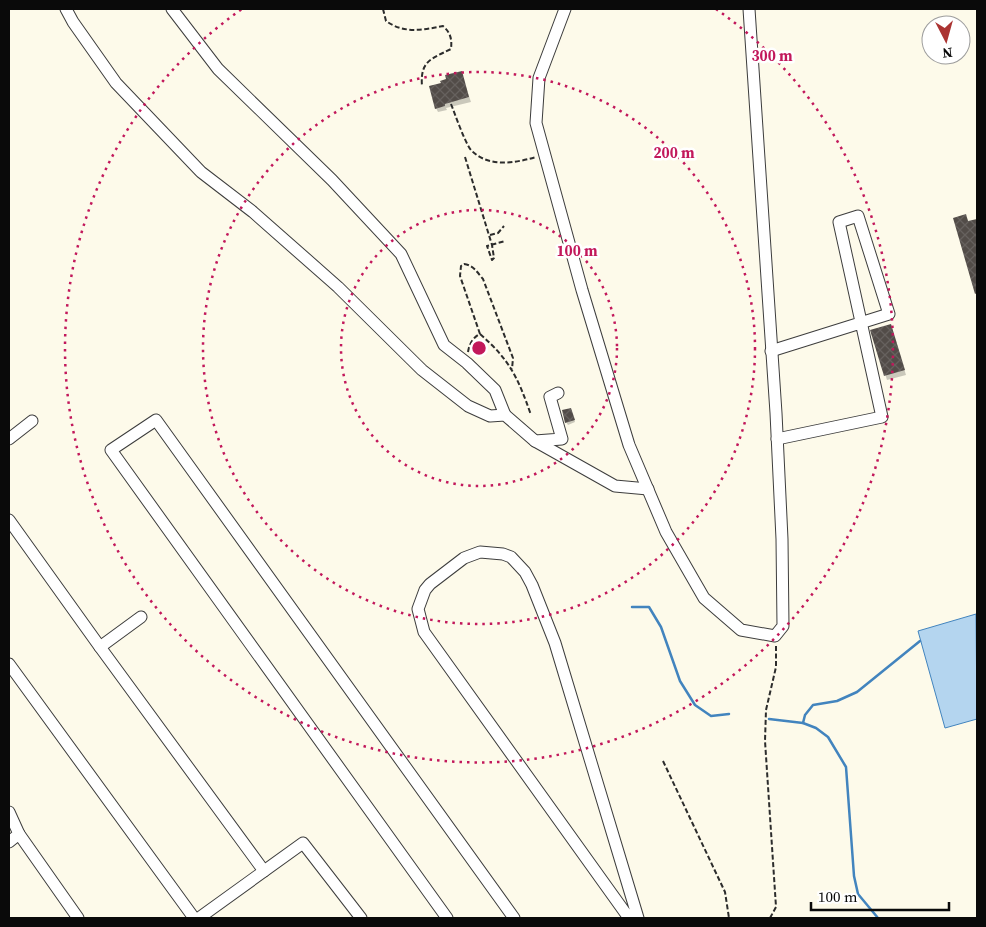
<svg xmlns="http://www.w3.org/2000/svg" width="986" height="927" font-family="'Source Serif 4',serif">
<style>
.water{fill:#b4d5ef;stroke:#4284be}
.shadow{fill:#0003}
.lines{fill:none;stroke-linecap:round;stroke-linejoin:round}
.stream{stroke:#4284be;stroke-width:2.5}
.building{fill:url(#building-cross-hatch)}
.minor-casing{stroke:#3d3d3d;stroke-width:13}
.path{stroke:#2c2c2c;stroke-width:2;stroke-dasharray:5 2.5;stroke-linecap:butt}
.minor{stroke:#fff;stroke-width:11}
.ring{fill:none;stroke:#c2185b;stroke-width:2.5;stroke-dasharray:2.5 5}
.centre{fill:#c2185b;stroke:#fff;stroke-width:2.5}
.ring-label{font-size:15px;text-anchor:middle;font-weight:bold;fill:#c2185b;stroke:#fff;stroke-width:5;stroke-linejoin:round;paint-order:stroke}
</style>
<defs>
<pattern id="building-cross-hatch" width="8" height="8" patternUnits="userSpaceOnUse" patternTransform="scale(1.25)"><rect width="8" height="8" fill="#524c48"/><path d="M0 0l8 8M0 8l8-8" fill="none" stroke="#66615e"/></pattern>
</defs>
<rect width="100%" height="100%" fill="#fdfaea"/>
<!-- water -->
<polygon class="water" points="976,614 977,719 945,728 918,631"/>
<!-- shadow -->
<g class="shadow">
<polygon points="461,72 471,102 446,108 447,110 438,112 436,108 442,84"/>
<polygon points="965,216 969,222 977,220 977,291 974,286"/>
<polygon points="891,325 906,375 887,380 872,331"/>
<polygon points="572,412 575,422 568,425 566,422"/>
</g>
<g class="lines">
<!-- stream -->
<g class="stream">
<polyline points="632,607 649,607 661,627 680,681 695,705 711,716 729,714"/>
<polyline points="769,719 803,723 816,728 828,737 846,767 854,876 858,894 878,918"/>
<polyline points="803,723 805,715 813,705 837,701 857,692 920,641"/>
</g>
</g>
<!-- building -->
<g class="building">
<polygon points="462,71 469,97 445,104 445,106 435,109 429,86 441,83 440,81 446,79 445,75"/>
<polygon points="966,214 968,221 977,219 977,293 975,294 953,218"/>
<polygon points="891,324 905,370 884,376 870,330"/>
<polygon points="571,408 575,420 565,423 562,410"/>
</g>
<g class="lines">
<!-- minor casing -->
<g class="minor-casing">
<g id="minor">
<polyline points="66,9 73,22 116,83 201,172 253,212 338,287 422,370 468,406 490,416 505,415 535,441 562,439 550,397 558,393"/>
<polyline points="172,9 218,69 332,180 401,254 444,345 467,363 495,390 505,415"/>
<polyline points="565,9 539,78 536,123 582,290 629,445 666,532 704,598 741,630 775,636 783,626 782,539 776,413 749,9"/>
<polyline points="771,351 889,314 858,216 839,222 882,417 777,439"/>
<polyline points="9,439 32,421"/>
<polyline points="535,441 615,486 648,489"/>
<polyline points="9,520 100,647"/>
<polyline points="141,617 100,647 264,871"/>
<polyline points="9,664 194,918"/>
<polyline points="9,812 19,834"/>
<polyline points="9,842 19,834 78,918"/>
<polyline points="199,918 303,843 361,918"/>
<polyline points="447,918 111,450 156,420 514,918"/>
<polyline points="629,918 424,632 418,609 425,590 430,584 464,558 480,552 503,554 511,557 525,572 532,585 555,643 638,918"/>
</g>
</g>
<!-- path -->
<g class="path">
<path d="M383,9L386,21C404,34 423,30 443,26C451,33 452,40 451,49C431,59 420,61 422,86"/>
<path d="M451,104C455,114 465,143 471,150C488,168 515,163 536,157"/>
<polyline points="465,157 492,245 494,258 492,260 487,246 505,241"/>
<polyline points="490,235 498,233 504,226"/>
<path d="M480,334L460,276L461,266L464,264C473,265 477,272 483,279L513,358L512,369"/>
<path d="M468,352C469,345 473,337 480,334C510,360 518,378 531,415"/>
<polyline points="663,761 725,892 729,918"/>
<polyline points="770,918 776,907 765,741 766,710 776,667 776,646"/>
</g>
<!-- minor -->
<use href="#minor" class="minor"/>
</g>
<!-- distance rings -->
<g class="ring">
<circle cx="479" cy="348" r="138"/>
<circle cx="479" cy="348" r="276"/>
<path d="M716 9A414 414 0 1 1 242 9"/>
</g>
<circle cx="479" cy="348" r="8" class="centre"/>
<g class="ring-label">
<text x="772" y="61">300 m</text>
<text x="674" y="158">200 m</text>
<text x="577" y="256">100 m</text>
</g>
<!-- border -->
<rect width="986" height="927" fill="none" stroke="#0a0a0a" stroke-width="20"/>
<!-- north arrow -->
<g transform="translate(946 40) rotate(174)"><circle r="24" fill="#ffffff" stroke="#9d9d9d"/>
<path d="M0-4L9 19L0 12L-9 19Z" fill="#ab3432"/>
<text y="-8" font-size="14" font-weight="bold" text-anchor="middle" fill="#0a0a0a">N</text>
</g>
<!-- scale -->
<path d="M811 902v8h138v-8" fill="none" stroke="#0a0a0a" stroke-width="2.5"/>
<text x="818" y="902" font-size="15" fill="#0a0a0a" stroke="#ffffff" stroke-width="4" paint-order="stroke">100 m</text>
</svg>
